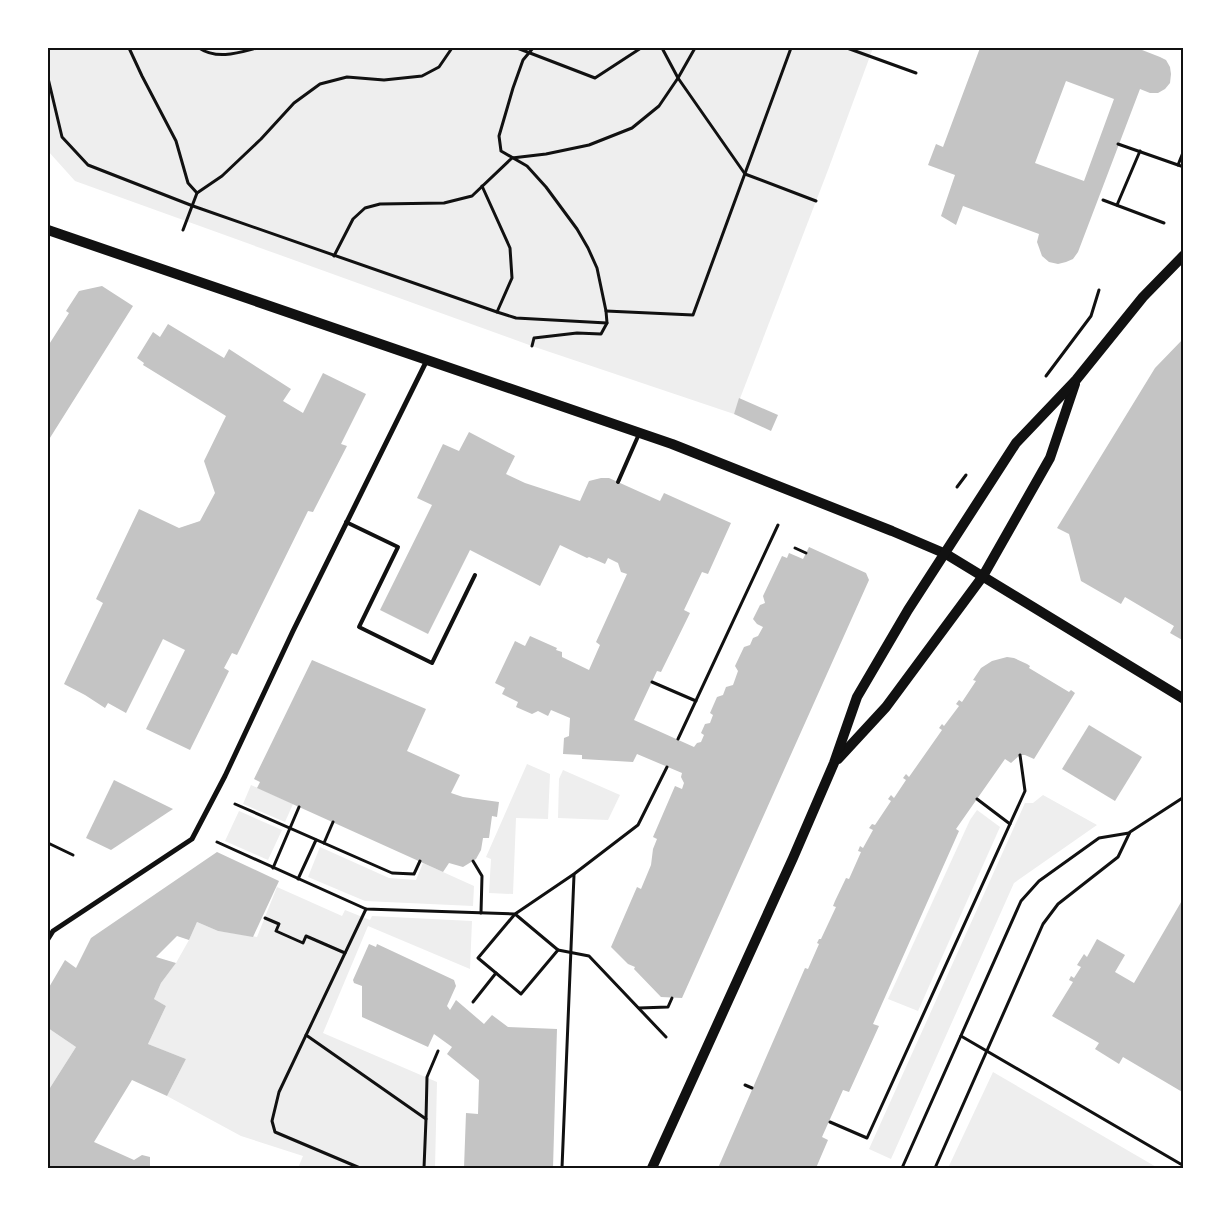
<svg xmlns="http://www.w3.org/2000/svg" width="1231" height="1216" font-family="'Open Sans',sans-serif">
<style>
.green{fill:#eee}
.building{fill:#c4c4c4;fill-rule:evenodd}
.lines{fill:none;stroke-linecap:round;stroke-linejoin:round}
.path{stroke:#111;stroke-width:3}
.service{stroke:#111;stroke-width:4}
.minor{stroke:#111;stroke-width:5}
.secondary{stroke:#111;stroke-width:10}
.neatline{fill:none;stroke:#111;stroke-width:2}
</style>
<rect width="100%" height="100%" fill="#fff"/>
<!-- green -->
<g class="green">
<polygon points="48,48 873,48 828,170 734,414 532,346 75,181 48,151"/>
<polygon points="527,764 550,774 548,819 516,818 513,894 489,893 491,859 486,857"/>
<polygon points="563,770 620,795 608,820 558,818 559,779"/>
<polygon points="251,785 293,804 285,822 243,804"/>
<polygon points="1043,795 1097,825 1014,883 891,1159 869,1149 1025,803 1033,803"/>
<polygon points="977,810 1000,827 918,1011 888,999 970,820"/>
<polygon points="239,811 282,830 268,860 225,841"/>
<polygon points="320,847 389,878 416,880 423,863 474,886 473,906 365,901 308,877"/>
<polygon points="277,887 342,916 345,910 370,920 372,916 472,921 470,969 368,926 323,1033 437,1082 435,1168 298,1168 303,1156 241,1136 167,1096 186,1059 148,1044 166,1006 154,999 161,983 176,963 189,940 197,922 218,931 257,937"/>
<polygon points="48,1028 76,1047 48,1091"/>
<polygon points="993,1072 1158,1168 948,1168"/>
</g>
<!-- building -->
<g class="building">
<path d="M980,48H1137L1160,57L1166,60L1170,67L1171,74L1170,83L1165,89L1158,93H1150L1140,89L1078,252L1073,259L1066,262L1058,264L1049,262L1042,256L1037,242L1039,234L963,206L956,225L941,216L955,175L928,165L936,144L943,147ZM1066,81L1114,99L1084,181L1035,163Z"/>
<polygon points="102,286 133,306 48,441 48,346 69,313 66,311 79,291"/>
<polygon points="168,324 224,358 229,349 291,389 283,401 303,413 323,373 366,394 341,444 347,446 313,512 308,511 237,655 232,653 224,668 229,671 190,750 146,729 185,650 163,639 126,713 108,703 105,708 85,695 64,684 103,603 96,599 139,509 179,528 200,521 215,493 204,461 226,416 143,365 144,363 137,358 153,332 160,337"/>
<polygon points="1184,338 1184,641 1170,633 1174,626 1125,597 1121,604 1081,581 1069,534 1057,528 1155,368"/>
<polygon points="739,398 778,415 771,431 734,414"/>
<polygon points="469,432 515,456 506,474 525,483 580,501 589,481 601,478 609,478 660,501 664,493 731,523 708,574 702,572 684,610 690,613 661,672 657,671 634,720 694,747 697,743 701,742 704,735 701,733 705,724 710,723 713,715 710,713 717,697 723,695 726,687 733,685 738,671 735,666 744,647 750,645 753,638 758,636 763,627 757,624 753,619 760,605 765,603 763,596 782,556 787,558 789,553 803,559 809,547 866,573 869,580 682,998 661,997 634,969 635,967 628,964 611,947 637,887 641,889 651,865 653,849 657,839 653,837 675,786 682,789 684,783 681,777 682,773 637,754 633,762 582,759 582,755 563,754 564,738 569,736 570,718 551,710 548,716 538,711 532,714 516,707 518,702 502,694 505,688 495,683 515,641 525,646 530,636 557,648 556,650 562,652 562,657 589,670 600,645 596,642 627,574 621,572 618,563 608,558 605,564 589,557 587,558 560,545 540,586 470,550 428,634 380,610 432,505 417,498 443,444 459,451"/>
<polygon points="1007,657 1014,658 1027,664 1030,666 1029,668 1069,692 1071,690 1075,693 1034,759 1025,755 1020,755 1011,763 1005,759 956,829 959,831 873,1024 879,1026 849,1092 843,1090 822,1137 828,1140 816,1168 718,1168 805,968 808,969 819,944 817,943 819,939 821,939 836,907 833,906 835,901 846,878 849,879 861,852 858,851 860,846 863,848 873,830 869,828 872,824 875,825 891,801 888,799 891,795 894,798 906,780 903,778 906,774 909,777 942,730 939,728 942,724 944,726 959,706 956,704 959,700 962,702 976,681 973,680 981,668 992,661"/>
<polygon points="312,660 426,709 407,751 460,775 451,793 463,797 499,802 497,817 492,816 489,838 483,838 481,850 476,859 463,867 449,863 443,872 257,788 260,782 254,779"/>
<polygon points="1089,725 1142,757 1115,801 1062,769"/>
<polygon points="114,780 173,809 111,850 86,838"/>
<polygon points="217,852 279,881 253,937 218,931 197,922 189,940 177,936 156,957 176,963 161,983 154,999 166,1006 148,1044 186,1059 167,1096 132,1080 94,1142 134,1160 142,1155 150,1157 150,1167 155,1168 48,1168 48,1091 76,1047 48,1028 48,989 65,960 76,968 91,938"/>
<polygon points="1184,897 1184,1093 1123,1057 1119,1064 1095,1049 1099,1043 1052,1016 1073,982 1069,980 1071,976 1074,978 1081,967 1077,965 1084,954 1087,957 1097,939 1125,955 1115,972 1134,983"/>
<polygon points="369,944 376,947 377,944 454,980 456,986 447,1006 450,1010 456,1000 484,1024 492,1015 508,1027 557,1029 553,1168 464,1168 466,1113 478,1114 479,1080 447,1054 452,1047 434,1034 428,1047 362,1017 362,986 354,983 353,980"/>
</g>
<g class="lines">
<!-- path -->
<g class="path">
<polyline points="129,48 142,76 176,141 188,183 197,193"/>
<path d="M199,48C217,60 238,53 257,48"/>
<polyline points="517,48 595,78 641,48"/>
<polyline points="662,48 678,78 745,174 816,201"/>
<polyline points="847,48 916,73"/>
<polyline points="48,78 62,137 88,165 193,206 497,312 516,318 607,323"/>
<polyline points="1118,144 1178,165 1184,150"/>
<polyline points="1178,165 1184,167"/>
<polyline points="482,186 510,248 512,278 497,312"/>
<polyline points="1103,200 1164,223"/>
<polyline points="1117,205 1140,151"/>
<polyline points="183,230 197,193 222,176 261,139 294,103 320,84 347,77 384,80 422,76 439,67 452,48"/>
<polyline points="334,256 353,219 365,208 380,204 444,203 472,196 512,158 546,154 589,145 632,128 659,106 678,78 695,48"/>
<polyline points="606,311 693,315 791,48"/>
<polyline points="532,346 534,338 577,333 601,334 607,323 606,311 597,268 588,248 577,229 546,187 527,166 501,151 499,136 513,88 523,60 533,48"/>
<polyline points="1046,376 1091,316 1099,290"/>
<polyline points="957,487 966,475"/>
<polyline points="795,548 806,553"/>
<polyline points="652,682 696,701"/>
<polyline points="678,739 778,525"/>
<polyline points="977,799 1010,824"/>
<polyline points="235,804 392,873 414,874 420,861"/>
<polyline points="217,842 366,909 514,914"/>
<polyline points="48,843 73,855"/>
<polyline points="324,843 333,822"/>
<polyline points="473,861 482,876 481,913"/>
<polyline points="273,868 299,807"/>
<polyline points="298,879 316,840"/>
<polyline points="515,914 558,950 521,994 478,958 515,914 574,874 638,825 667,767"/>
<polyline points="265,918 279,924 276,931 303,943 306,936 345,953"/>
<polyline points="558,950 589,956 666,1037"/>
<polyline points="473,1002 496,973"/>
<polyline points="639,1008 668,1007 672,998"/>
<polyline points="306,1035 426,1119 424,1168"/>
<polyline points="961,1036 1184,1166"/>
<polyline points="745,1085 752,1088"/>
<polyline points="426,1119 427,1077 438,1051"/>
<polyline points="830,1122 867,1138 1025,791 1020,755"/>
<polyline points="360,1168 275,1132 272,1121 279,1092 366,909"/>
<polyline points="562,1168 574,875"/>
<polyline points="902,1168 1021,901 1039,881 1099,838 1129,833"/>
<polyline points="935,1168 1043,924 1058,904 1118,857 1130,832 1184,797"/>
</g>
<!-- service -->
<g class="service">
<polyline points="618,482 639,434"/>
<polyline points="346,522 398,547 359,627 432,663 475,575"/>
</g>
<!-- minor -->
<polyline class="minor" points="48,939 53,931 192,839 225,776 293,631 427,360"/>
<!-- secondary -->
<g class="secondary">
<polyline points="48,230 672,444 892,531 946,554 1184,699"/>
<polyline points="838,759 886,707 983,576 1050,458 1075,384"/>
<polyline points="652,1168 793,858 834,763 857,697 908,610 1016,443 1076,380 1143,297 1184,255"/>
</g>
</g>
<!-- border -->
<rect width="1231" height="1216" fill="none" stroke="#ffffff" stroke-width="98"/>
<rect x="49" y="49" width="1133" height="1118" class="neatline"/>
</svg>
